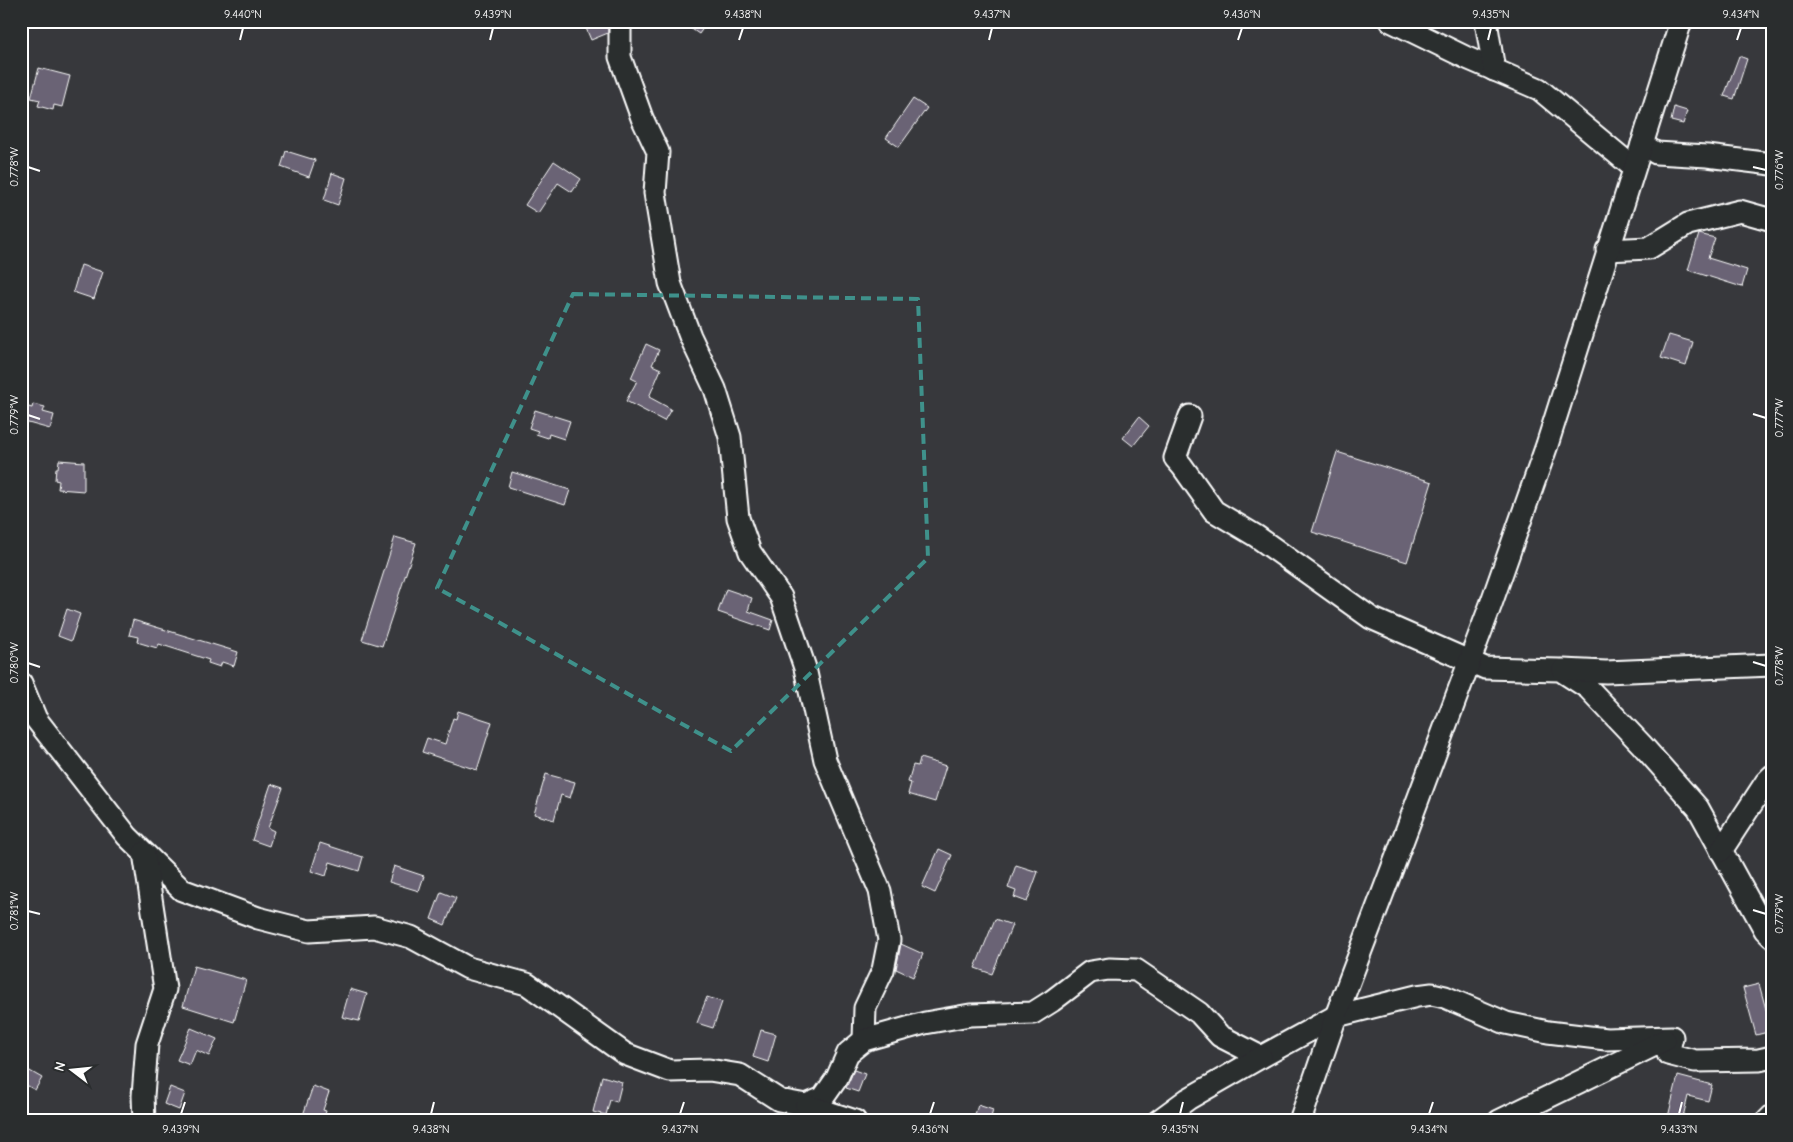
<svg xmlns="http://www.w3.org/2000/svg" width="1793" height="1142" font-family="'Comic Neue',sans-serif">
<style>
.building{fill:#6a6475;stroke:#fff}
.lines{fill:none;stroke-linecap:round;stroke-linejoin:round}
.minor-casing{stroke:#fff;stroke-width:25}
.minor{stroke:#2a2d2e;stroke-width:21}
.marked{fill:none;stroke:#3f918b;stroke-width:4;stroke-dasharray:10 6;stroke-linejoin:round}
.ticks{fill:none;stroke:#fff;stroke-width:2}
.neatline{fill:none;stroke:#fff;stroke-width:2}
.ticks-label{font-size:12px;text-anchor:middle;fill:#fff}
</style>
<rect width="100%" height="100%" fill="#37383c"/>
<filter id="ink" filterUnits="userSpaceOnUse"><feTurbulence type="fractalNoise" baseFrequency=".02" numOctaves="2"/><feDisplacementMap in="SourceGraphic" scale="10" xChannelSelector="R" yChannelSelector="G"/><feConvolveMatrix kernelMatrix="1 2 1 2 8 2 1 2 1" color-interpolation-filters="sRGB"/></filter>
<g filter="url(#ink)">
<!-- building -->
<g class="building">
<polygon points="583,21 608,21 608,33 591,40"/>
<polygon points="680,21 708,21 699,34"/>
<polygon points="1739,56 1747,59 1734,99 1724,96"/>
<polygon points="39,68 70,76 62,107 54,105 53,110 38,106 40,100 31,98"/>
<polygon points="913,99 927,108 899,147 886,138"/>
<polygon points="1674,107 1687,111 1683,124 1671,121"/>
<polygon points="286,151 315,160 309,177 281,167"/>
<polygon points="554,161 581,179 572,192 558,183 538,213 525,205"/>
<polygon points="332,173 346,178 338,205 324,200"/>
<polygon points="1699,234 1715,238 1708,258 1747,270 1742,287 1688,270"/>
<polygon points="81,265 103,272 94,299 73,292"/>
<polygon points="1669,335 1693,342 1686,366 1661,358"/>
<polygon points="646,344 659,350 652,365 661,369 649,397 671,409 664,421 626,401 637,381 631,378"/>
<polygon points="33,404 45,407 43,412 54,415 50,429 21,421 21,405 32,408"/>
<polygon points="535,410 570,421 564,439 549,434 548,438 536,434 538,431 529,428"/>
<polygon points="1139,417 1149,426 1133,446 1123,438"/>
<polygon points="1337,452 1432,482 1407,562 1312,532"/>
<polygon points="59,460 84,462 84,491 58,489 59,481 55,480 56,468 58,468"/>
<polygon points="512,472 570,490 565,505 508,487"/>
<polygon points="395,537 416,543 382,646 362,640"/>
<polygon points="726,589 752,598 748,611 773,620 770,630 718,612"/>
<polygon points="67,609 80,614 71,641 58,636"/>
<polygon points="133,620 238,652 234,666 222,662 220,667 208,663 209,660 159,644 157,648 137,642 138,637 129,635"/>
<polygon points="458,711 492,722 477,770 422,752 427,738 445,744 453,718 456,719"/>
<polygon points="920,758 946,766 935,802 908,794 911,783 908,782 913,765 918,766"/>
<polygon points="546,774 575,782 570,798 561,795 554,820 534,814"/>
<polygon points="271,784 283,788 268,828 274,831 269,846 252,840"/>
<polygon points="320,843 363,857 359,871 330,862 326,876 311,871"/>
<polygon points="939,849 952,855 935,893 922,887"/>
<polygon points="1016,865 1038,872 1027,902 1014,897 1016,891 1008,888"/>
<polygon points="394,866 424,876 419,891 389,882"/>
<polygon points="441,892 456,898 445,925 431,919"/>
<polygon points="995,919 1012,925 992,974 975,968"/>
<polygon points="901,944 923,954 913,977 896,969"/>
<polygon points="194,966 246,980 234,1022 183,1006"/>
<polygon points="1759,984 1772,1031 1756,1035 1743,988"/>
<polygon points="350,989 367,994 359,1021 342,1017"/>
<polygon points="707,997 722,1002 713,1028 697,1023"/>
<polygon points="191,1028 217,1039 209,1056 196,1050 190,1065 177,1060"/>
<polygon points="761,1030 776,1034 768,1062 753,1057"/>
<polygon points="21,1066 42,1078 35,1090 21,1082"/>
<polygon points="854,1070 865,1074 858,1092 846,1088"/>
<polygon points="602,1076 622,1082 617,1102 610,1100 606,1115 593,1112"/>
<polygon points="1678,1076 1712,1085 1708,1101 1688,1096 1682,1121 1667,1121"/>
<polygon points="313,1086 329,1092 323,1110 326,1111 323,1121 301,1121"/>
<polygon points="170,1087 185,1093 179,1110 164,1104"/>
<polygon points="978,1105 993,1110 990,1121 973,1121"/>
</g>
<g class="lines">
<!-- minor casing -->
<g class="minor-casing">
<g id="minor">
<polyline points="620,21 620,57 642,118 658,152 655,193 670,283 690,336 715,389 730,437 738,518 750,552 781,597 805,668 825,760 880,891 889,940 883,970 865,1008 864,1040"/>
<polyline points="1391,21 1467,58 1539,89 1634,168"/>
<polyline points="1486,21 1494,70"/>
<polyline points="1642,144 1656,153 1707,156 1772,164"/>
<polyline points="1607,250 1649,248 1688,224 1740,211 1772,220"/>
<polyline points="1190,416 1175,458 1182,466 1214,511 1256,536 1371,618 1485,668 1560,670 1588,688 1642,745 1698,808 1765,930 1772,937"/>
<polyline points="1563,670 1606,672 1772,665"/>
<polyline points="21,683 36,719 127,836 182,890 258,918 309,931 374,927 411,937 468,968 527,984 625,1054 670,1071 709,1070 740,1075 779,1100 806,1105 823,1098 837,1078 848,1053 864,1040 925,1023 970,1015 1033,1013 1052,1001 1090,972 1109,969 1136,970 1199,1013 1220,1036 1261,1057 1336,1016 1417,996 1432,994 1445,997 1506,1023 1548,1032 1606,1039 1672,1037 1668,1054 1695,1061 1759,1060 1772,1057"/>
<polyline points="1721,851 1766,782 1772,776"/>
<polyline points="144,853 165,989 147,1044 143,1096 144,1121"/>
<polyline points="806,1105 855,1121"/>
<polyline points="1158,1121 1188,1099 1261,1057"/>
<polyline points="1300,1121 1336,1016 1395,861 1491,604 1547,445 1681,21"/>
<polyline points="1499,1121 1665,1040"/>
<polyline points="1767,1121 1772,1116"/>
</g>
</g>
<!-- minor -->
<use href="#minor" class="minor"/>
</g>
</g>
<!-- marked area -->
<path class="marked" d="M573,294L918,299L928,558L731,751L437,588Z"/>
<!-- ticks -->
<path class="ticks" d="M240,40L243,28M490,40L493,28M739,40L743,28M989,40L992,28M1238,40L1242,28M1488,40L1491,28M1737,40L1741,28M28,167L40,171M1753,167L1766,170M1753,414L1766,418M28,415L40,419M1753,662L1766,666M28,663L40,667M1753,910L1766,914M28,911L40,914M181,1114L185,1102M431,1114L434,1102M680,1114L684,1102M930,1114L934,1102M1180,1114L1183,1102M1429,1114L1433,1102M1679,1114L1682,1102"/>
<!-- margin -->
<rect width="1793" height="1142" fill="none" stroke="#2a2d2e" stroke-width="55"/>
<!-- north arrow -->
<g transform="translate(72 1070) rotate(286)" stroke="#2a2d2e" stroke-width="4" paint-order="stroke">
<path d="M0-4L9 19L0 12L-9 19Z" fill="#ffffff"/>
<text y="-8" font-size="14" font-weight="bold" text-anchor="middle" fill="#ffffff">N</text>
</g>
<rect x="28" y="28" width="1738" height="1086" class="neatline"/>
<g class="ticks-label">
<text x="243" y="18">9.440°N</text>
<text x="493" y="18">9.439°N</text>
<text x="743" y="18">9.438°N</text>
<text x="992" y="18">9.437°N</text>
<text x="1242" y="18">9.436°N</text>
<text x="1491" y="18">9.435°N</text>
<text x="1741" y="18">9.434°N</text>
<text transform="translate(14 167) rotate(-90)" y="4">0.778°W</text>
<text transform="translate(1779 170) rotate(-90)" y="4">0.776°W</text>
<text transform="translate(14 415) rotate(-90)" y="4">0.779°W</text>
<text transform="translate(1779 418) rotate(-90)" y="4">0.777°W</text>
<text transform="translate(14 663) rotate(-90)" y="4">0.780°W</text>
<text transform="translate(1779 666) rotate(-90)" y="4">0.778°W</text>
<text transform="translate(14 911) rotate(-90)" y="4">0.781°W</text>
<text transform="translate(1779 914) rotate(-90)" y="4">0.779°W</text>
<text x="181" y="1133">9.439°N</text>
<text x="431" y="1133">9.438°N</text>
<text x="680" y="1133">9.437°N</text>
<text x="930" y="1133">9.436°N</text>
<text x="1180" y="1133">9.435°N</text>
<text x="1429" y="1133">9.434°N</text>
<text x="1679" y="1133">9.433°N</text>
</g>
</svg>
